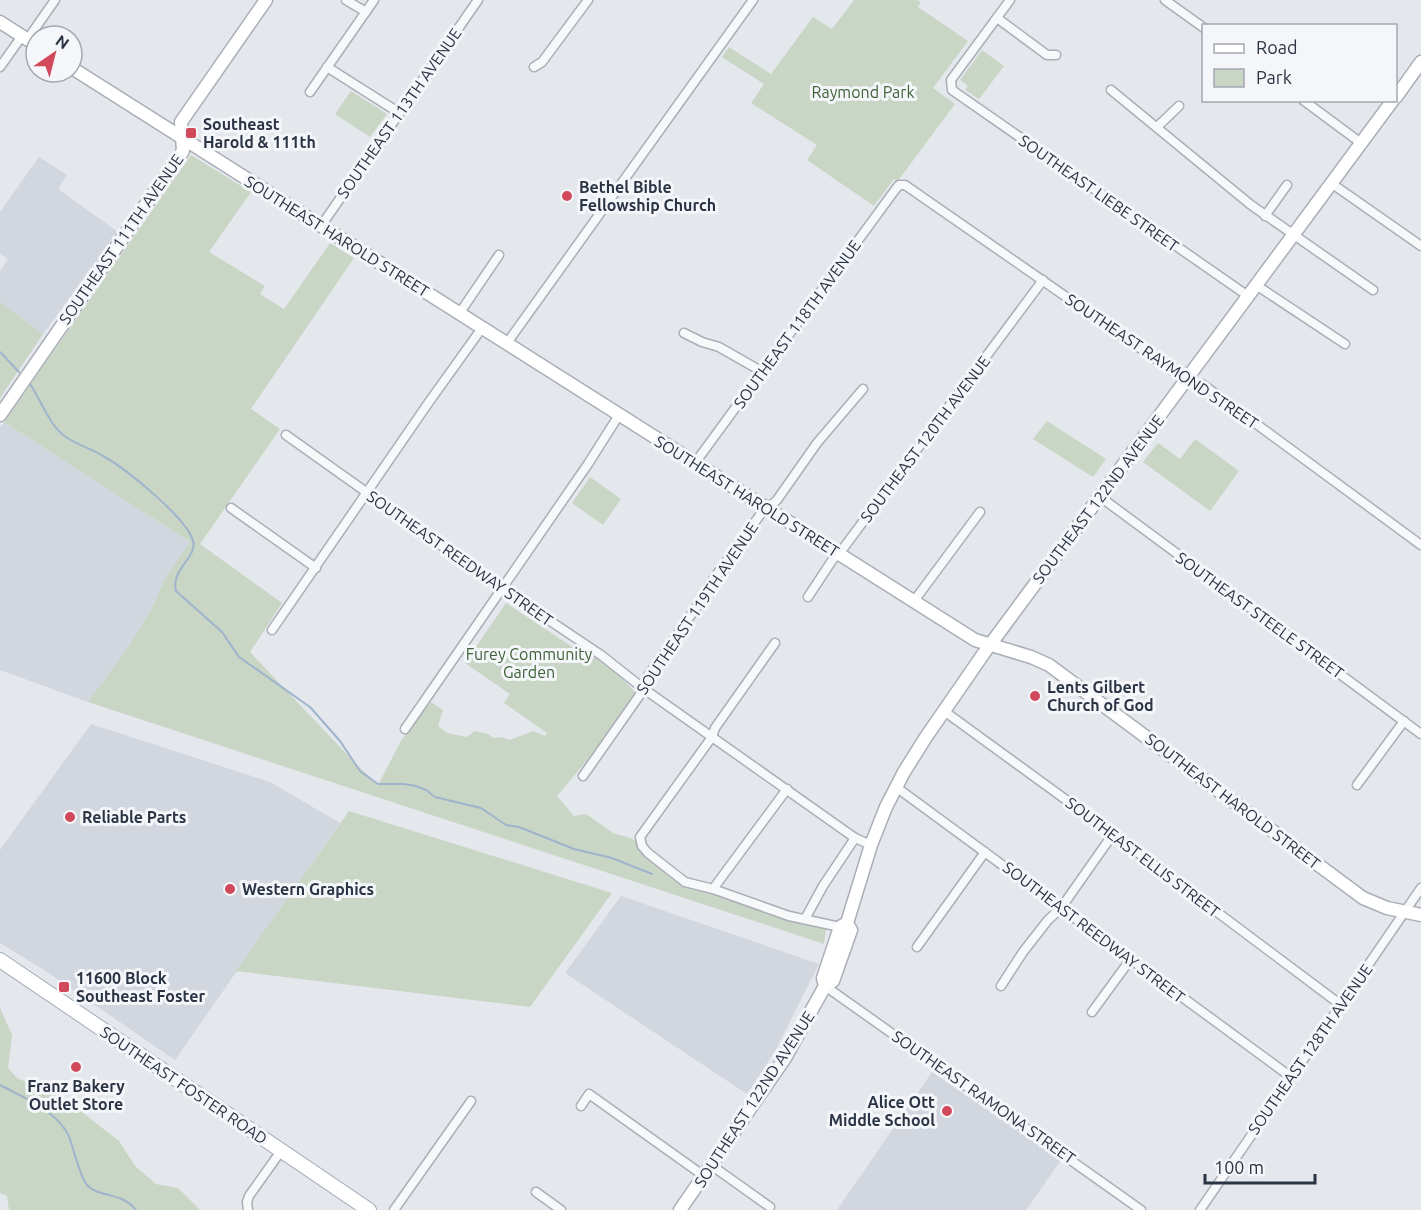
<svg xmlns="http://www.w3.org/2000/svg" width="1421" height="1210" font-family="Ubuntu,sans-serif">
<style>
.built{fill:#d2d6de}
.green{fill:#c9d6c5}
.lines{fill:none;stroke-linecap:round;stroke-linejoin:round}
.stream{stroke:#9fb4cc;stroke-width:2}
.street-casing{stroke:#a9aeb7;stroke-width:11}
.secondary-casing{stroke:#a9aeb7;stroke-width:15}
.primary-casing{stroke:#a3abb8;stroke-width:16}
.street{stroke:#f7f8fa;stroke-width:8}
.secondary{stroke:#fff;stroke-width:12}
.primary{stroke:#fff;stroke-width:14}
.poi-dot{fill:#d1495b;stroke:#f4f6f9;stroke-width:2}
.labels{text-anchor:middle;stroke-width:6;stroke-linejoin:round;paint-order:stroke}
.park-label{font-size:16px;fill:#3f6138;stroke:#f4f6f9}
.street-label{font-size:16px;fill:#2b3445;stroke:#f4f6f9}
.poi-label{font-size:16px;font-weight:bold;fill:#2b3445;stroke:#f4f6f9;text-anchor:start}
</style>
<rect width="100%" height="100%" fill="#e4e7ec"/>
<!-- built -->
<g class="built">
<polygon points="39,157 67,175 58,189 118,232 43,334 0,302 0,271 8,259 0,254 0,212"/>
<polygon points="4,422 190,542 165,578 153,606 129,646 88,702 0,670 0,428"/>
<polygon points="91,724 270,782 340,823 175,1060 41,968 0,943 0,850"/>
<polygon points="621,896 819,964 775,1051 747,1094 565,973"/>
<polygon points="932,1072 1061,1160 1026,1210 837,1210"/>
</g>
<!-- green -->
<g class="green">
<polygon points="854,0 917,0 921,2 918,7 968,41 933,88 955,104 897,182 894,179 874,206 807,160 817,145 751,103 764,84 722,57 729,47 771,74 813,17 832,29"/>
<polygon points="982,50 1004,66 979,99 965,90 968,86 960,80"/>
<polygon points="351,91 387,114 370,137 335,114"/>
<polygon points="191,155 251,192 209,252 265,286 260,294 284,309 330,243 354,258 251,409 280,429 200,544 282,603 250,652 357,765 378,785 402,739 431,702 443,710 438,726 447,733 467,737 475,731 488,734 493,738 502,737 510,740 533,731 545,736 547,733 504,703 510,694 465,663 506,603 583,654 588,651 608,664 636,693 606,738 557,796 574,816 586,814 613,833 633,839 660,868 681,883 806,925 826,929 824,944 88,702 129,646 153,606 165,578 190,542 4,422"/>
<polygon points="0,302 43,334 0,398"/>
<polygon points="1047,421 1106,459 1093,477 1033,439"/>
<polygon points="1195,439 1239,471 1210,511 1143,462 1158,443 1180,459"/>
<polygon points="590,477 621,499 603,525 572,503"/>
<polygon points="349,811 612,893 530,1007 236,971"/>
<polygon points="0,1008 12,1035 8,1068 17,1078 65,1099 119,1141 135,1166 156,1184 178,1188 200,1210 9,1210 7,1196 0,1193"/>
</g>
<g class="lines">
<!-- stream -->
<g class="stream">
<polyline points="0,352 19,372"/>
<path d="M30,384C41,400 50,427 66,437C77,445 92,449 103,456C125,468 187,518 193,541C198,557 170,570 176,591L222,632L239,657L310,707L340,741L360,771L378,784H404L416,786L426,790L435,797L481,808L506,825L519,827L574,849L612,858L652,874"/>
<path d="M0,1085C24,1098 63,1113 71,1142C74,1152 81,1178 87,1185C98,1198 121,1191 136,1210"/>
</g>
<!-- street casing -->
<g class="street-casing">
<g id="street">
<polyline points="346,0 366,12"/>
<polyline points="1010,0 951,80 952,90 1248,296"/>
<polyline points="1165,0 1204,28"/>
<polyline points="997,18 1047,55 1056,55"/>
<polyline points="27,40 55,0"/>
<polyline points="0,67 22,36"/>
<polyline points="327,67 398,112"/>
<polyline points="534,67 542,62 588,0"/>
<polyline points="1111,90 1251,205 1373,290"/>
<polyline points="310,92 374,0"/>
<polyline points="1303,100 1361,143"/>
<polyline points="1157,127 1179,106"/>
<polyline points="1331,183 1421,246"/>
<polyline points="1265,216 1287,185"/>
<polyline points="321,226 478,0"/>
<polyline points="1256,285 1345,344"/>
<polyline points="459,314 499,255"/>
<polyline points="684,333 702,342 719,347 761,371"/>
<polyline points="507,343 753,0"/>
<polyline points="286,435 501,588 601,655 644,689 855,838 871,845"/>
<polyline points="695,463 895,190 899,185 905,185 1186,380 1202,384 1421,545"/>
<polyline points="1099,496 1421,734"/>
<polyline points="231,508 316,568"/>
<polyline points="808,597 833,559 839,554 1043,280"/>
<polyline points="914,601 980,512"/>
<polyline points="272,630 429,402 482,328"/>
<polyline points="775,643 715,728 712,737 640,837 642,846 648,853 685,882 713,889 789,916 840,927"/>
<polyline points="944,711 1113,834 1341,1005"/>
<polyline points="405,729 588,464 619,415"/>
<polyline points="583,776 644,689 647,677 703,598 709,585 760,515 777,500 817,443 863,389"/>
<polyline points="1357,785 1404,721"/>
<polyline points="896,787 1291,1077"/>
<polyline points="713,889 787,789"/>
<polyline points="805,919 823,886 855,838"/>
<polyline points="917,947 985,852"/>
<polyline points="825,986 1141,1210"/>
<polyline points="1001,986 1023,952 1048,920 1061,908 1113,834"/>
<polyline points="1092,1012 1130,960"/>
<polyline points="581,1106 589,1094 704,1176"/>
<polyline points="711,1165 770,1207"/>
<polyline points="536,1192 561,1210"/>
<polyline points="248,1210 247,1202 249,1196 281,1151"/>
<polyline points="394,1210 471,1101"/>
<polyline points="1200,1210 1421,888"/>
</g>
</g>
<!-- secondary casing -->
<g class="secondary-casing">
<g id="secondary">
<polyline points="0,22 36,45"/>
<polyline points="72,68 975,640 1031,657 1049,665 1363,898 1387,908 1421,915"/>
<polyline points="1396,97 1421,62"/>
<polyline points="0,415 183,151 181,122 266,0"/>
<polyline points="825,986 823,978 840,927 847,923"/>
<polyline points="680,1210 785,1058 825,986 833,981 851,930 847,923 871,845 886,807 904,772 926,737 984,653 1393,100"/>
</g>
</g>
<!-- primary casing -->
<g class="primary-casing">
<polyline id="primary" points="0,960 369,1210"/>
</g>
<!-- street -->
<use href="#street" class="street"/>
<!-- secondary -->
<use href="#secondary" class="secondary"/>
<!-- primary -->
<use href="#primary" class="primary"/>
</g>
<!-- markers -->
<g class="poi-dot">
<rect x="185" y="127" width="12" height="12" rx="3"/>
<circle cx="567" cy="196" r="6"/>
<circle cx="1035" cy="696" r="6"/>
<circle cx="70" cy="817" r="6"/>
<circle cx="230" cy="889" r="6"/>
<rect x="58" y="981" width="12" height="12" rx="3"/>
<circle cx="76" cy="1067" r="6"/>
<circle cx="947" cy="1111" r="6"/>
</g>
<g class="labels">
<!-- park labels -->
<g class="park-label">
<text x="863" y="98">Raymond Park</text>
<text x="529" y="660">Furey Community<tspan x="529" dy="18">Garden</tspan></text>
</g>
<!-- street labels -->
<g class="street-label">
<text transform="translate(399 113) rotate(-55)" y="6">SOUTHEAST 113TH AVENUE</text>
<text transform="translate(1099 193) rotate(35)" y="6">SOUTHEAST LIEBE STREET</text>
<text transform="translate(337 236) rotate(32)" y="6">SOUTHEAST HAROLD STREET</text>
<text transform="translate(121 239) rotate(-55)" y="6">SOUTHEAST 111TH AVENUE</text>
<text transform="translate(797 324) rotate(-54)" y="6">SOUTHEAST 118TH AVENUE</text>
<text transform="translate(1162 361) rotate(34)" y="6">SOUTHEAST RAYMOND STREET</text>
<text transform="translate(925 439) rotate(-53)" y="6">SOUTHEAST 120TH AVENUE</text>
<text transform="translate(747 496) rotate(32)" y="6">SOUTHEAST HAROLD STREET</text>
<text transform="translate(1098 499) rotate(-53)" y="6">SOUTHEAST 122ND AVENUE</text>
<text transform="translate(460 558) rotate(35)" y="6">SOUTHEAST REEDWAY STREET</text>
<text transform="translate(697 608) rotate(-56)" y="6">SOUTHEAST 119TH AVENUE</text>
<text transform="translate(1260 615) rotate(36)" y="6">SOUTHEAST STEELE STREET</text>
<text transform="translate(1233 801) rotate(37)" y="6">SOUTHEAST HAROLD STREET</text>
<text transform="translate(1143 857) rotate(37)" y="6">SOUTHEAST ELLIS STREET</text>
<text transform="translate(1094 932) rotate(37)" y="6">SOUTHEAST REEDWAY STREET</text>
<text transform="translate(1310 1049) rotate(-55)" y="6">SOUTHEAST 128TH AVENUE</text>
<text transform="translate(184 1085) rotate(34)" y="6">SOUTHEAST FOSTER ROAD</text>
<text transform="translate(984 1097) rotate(35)" y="6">SOUTHEAST RAMONA STREET</text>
<text transform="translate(754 1099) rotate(-57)" y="6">SOUTHEAST 122ND AVENUE</text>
</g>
<!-- poi labels -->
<g class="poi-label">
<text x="203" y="130">Southeast<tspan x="203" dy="18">Harold &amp; 111th</tspan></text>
<text x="579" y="193">Bethel Bible<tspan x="579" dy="18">Fellowship Church</tspan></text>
<text x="1047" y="693">Lents Gilbert<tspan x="1047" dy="18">Church of God</tspan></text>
<text x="82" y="823">Reliable Parts</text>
<text x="242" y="895">Western Graphics</text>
<text x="76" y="984">11600 Block<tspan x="76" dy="18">Southeast Foster</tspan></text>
<text x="76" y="1092" text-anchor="middle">Franz Bakery<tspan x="76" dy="18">Outlet Store</tspan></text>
<text x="935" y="1108" text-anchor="end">Alice Ott<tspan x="935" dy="18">Middle School</tspan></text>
</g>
</g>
<!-- legend -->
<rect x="1202" y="24" width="195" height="78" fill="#f4f6f9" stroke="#a4a8b1" stroke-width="1.5"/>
<rect x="1214" y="44" width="30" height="9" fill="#ffffff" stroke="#a4a8b1" stroke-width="1.5"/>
<text x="1256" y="54" font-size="18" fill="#2b3445">Road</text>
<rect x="1214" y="69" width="30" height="18" fill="#c9d6c5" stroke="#a4a8b1" stroke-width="1.5"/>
<text x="1256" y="84" font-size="18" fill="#2b3445">Park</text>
<!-- north arrow -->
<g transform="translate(54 54) rotate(35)"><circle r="28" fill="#f4f6f9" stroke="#a4a8b1" stroke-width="1.5"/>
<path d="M0-4.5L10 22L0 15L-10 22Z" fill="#d1495b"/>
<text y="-9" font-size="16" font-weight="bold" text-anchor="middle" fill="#2b3445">N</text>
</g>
<!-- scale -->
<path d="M1205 1174v9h110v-9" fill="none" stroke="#2b3445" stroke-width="3"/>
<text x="1214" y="1174" font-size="18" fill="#2b3445" stroke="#f4f6f9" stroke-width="4.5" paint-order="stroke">100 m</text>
</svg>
